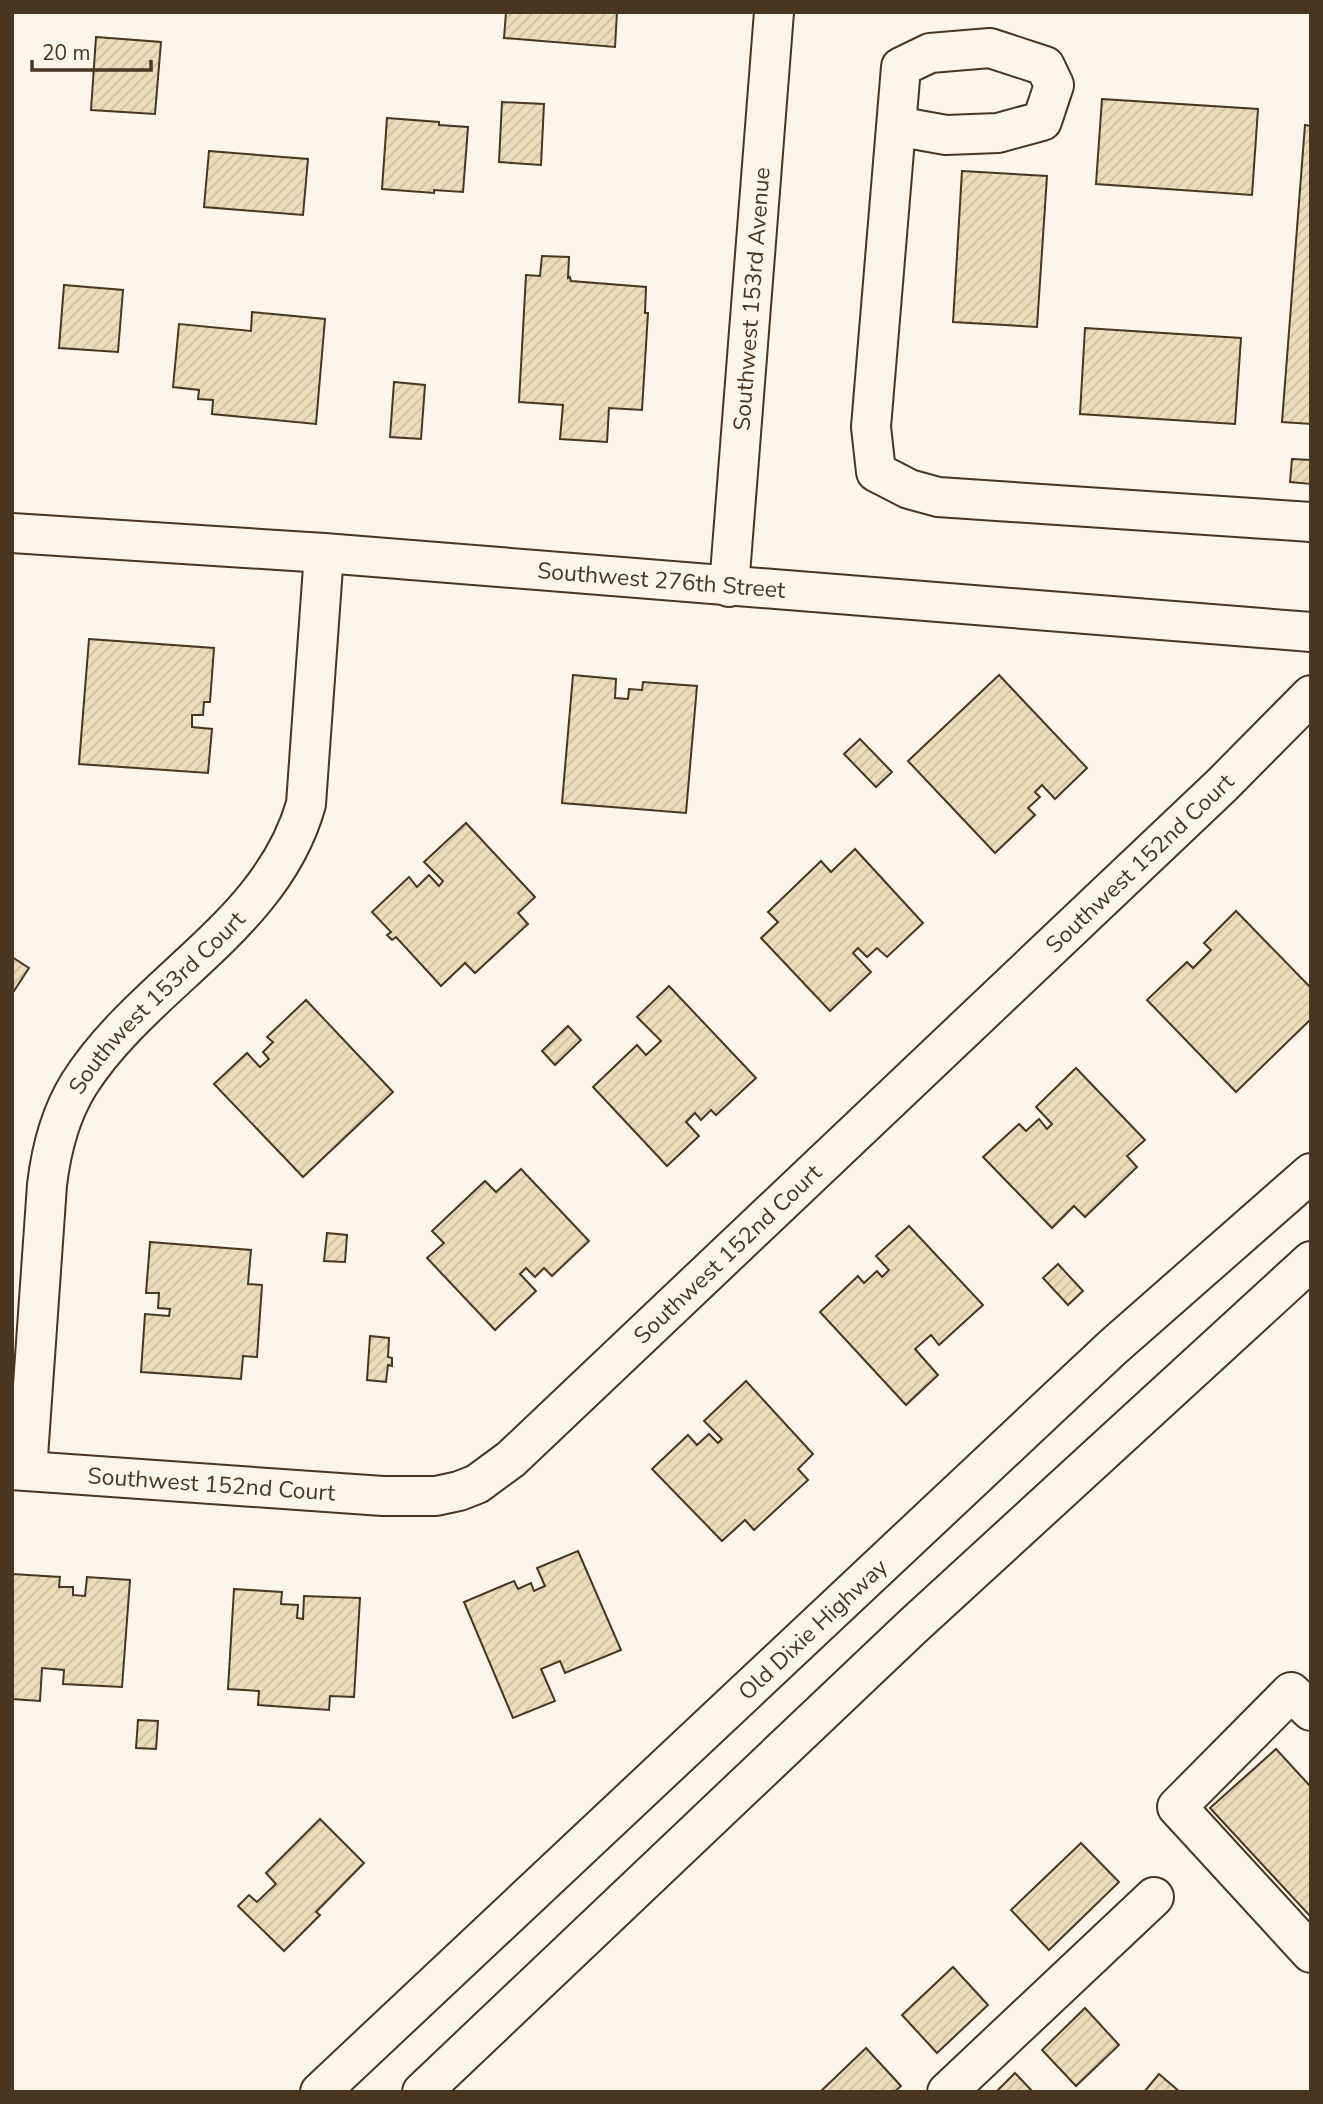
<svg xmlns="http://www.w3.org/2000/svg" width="1323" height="2104" font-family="'Nunito Sans',sans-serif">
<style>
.building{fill:url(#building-hatch);stroke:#4a3520;stroke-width:2}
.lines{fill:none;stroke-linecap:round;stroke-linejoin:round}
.minor-casing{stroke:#4a3520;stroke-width:42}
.minor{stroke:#fbf6e9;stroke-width:38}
.labels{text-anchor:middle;stroke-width:5;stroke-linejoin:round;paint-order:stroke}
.street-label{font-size:23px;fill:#4a3520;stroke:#fbf6e9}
</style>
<defs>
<pattern id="building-hatch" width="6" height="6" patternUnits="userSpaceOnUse" patternTransform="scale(1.75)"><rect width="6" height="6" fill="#ecdcbc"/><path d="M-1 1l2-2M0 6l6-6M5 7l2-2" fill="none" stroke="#ccbda1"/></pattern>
</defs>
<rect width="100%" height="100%" fill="#fbf6e9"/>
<!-- building -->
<g class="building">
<polygon points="506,12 617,12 615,47 504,38"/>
<polygon points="96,37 161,42 155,114 91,110"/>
<polygon points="1102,99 1258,109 1252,195 1096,184"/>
<polygon points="502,102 544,104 541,165 499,162"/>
<polygon points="387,118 439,122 439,125 468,127 463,192 434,190 434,193 382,189"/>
<polygon points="1305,125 1311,126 1311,424 1282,422"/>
<polygon points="209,151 308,159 303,215 204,207"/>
<polygon points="962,171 1047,176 1037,327 953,322"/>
<polygon points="542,256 569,257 568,278 570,277 571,281 646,287 645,313 648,313 642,410 609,408 607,442 560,439 563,405 519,402 526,275 540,276"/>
<polygon points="64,285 123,290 118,352 59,348"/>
<polygon points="252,312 325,319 316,424 212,414 213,400 198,399 199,390 173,387 179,324 251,331"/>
<polygon points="1085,328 1241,338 1235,424 1080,414"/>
<polygon points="394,382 425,385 421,439 390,437"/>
<polygon points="1292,459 1311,460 1311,484 1290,482"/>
<polygon points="89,639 214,648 210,702 204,702 203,715 192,715 192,727 212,729 208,773 79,764"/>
<polygon points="573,675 616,679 615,698 628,699 629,689 642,690 643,682 697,686 686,813 562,803"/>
<polygon points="999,675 1087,768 1055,799 1042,785 1035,792 1040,797 1028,808 1035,815 995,853 908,761"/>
<polygon points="860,739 892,772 876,787 844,754"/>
<polygon points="466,823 535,897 518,913 528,924 475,973 465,963 441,986 396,937 392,940 387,935 391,932 372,912 409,877 417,887 429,875 439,886 443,881 424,862"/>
<polygon points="855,849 923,923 887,957 877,948 867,957 858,948 853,953 871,972 830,1011 761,938 778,922 768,912 821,861 831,872"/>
<polygon points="1236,911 1311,988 1311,1019 1236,1092 1147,1000 1187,962 1193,968 1211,950 1204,943"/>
<polygon points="12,957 29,968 12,994"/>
<polygon points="669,986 756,1078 716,1115 711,1110 701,1120 695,1113 686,1122 699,1136 667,1166 593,1087 637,1045 646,1055 661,1041 637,1017"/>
<polygon points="306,1000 393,1092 303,1177 214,1084 247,1053 260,1067 269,1059 263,1052 273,1042 267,1037"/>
<polygon points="568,1026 581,1040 555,1065 542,1051"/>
<polygon points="1076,1068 1145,1140 1127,1156 1137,1167 1085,1217 1074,1206 1052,1228 983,1157 1019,1124 1026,1131 1039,1119 1047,1129 1052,1124 1036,1107"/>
<polygon points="521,1169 589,1241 552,1276 544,1268 535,1277 526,1268 520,1274 536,1291 495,1330 427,1258 444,1243 432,1231 485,1181 496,1192"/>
<polygon points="909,1226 983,1305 939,1345 931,1335 915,1349 938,1375 906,1405 820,1312 858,1276 864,1283 877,1271 882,1277 889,1270 876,1256"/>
<polygon points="327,1233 347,1235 345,1262 324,1261"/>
<polygon points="150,1242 251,1250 248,1284 262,1285 257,1357 243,1356 241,1379 141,1372 145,1314 169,1316 170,1309 158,1308 159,1293 146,1293"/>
<polygon points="1058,1264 1083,1291 1068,1305 1043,1278"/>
<polygon points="370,1336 389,1338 388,1357 392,1358 392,1366 388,1365 386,1382 367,1380"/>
<polygon points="746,1381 813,1454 798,1469 808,1480 754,1530 745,1520 722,1541 652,1469 688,1435 697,1445 709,1434 718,1443 722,1439 704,1421"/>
<polygon points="578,1551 621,1650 565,1673 560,1661 541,1669 555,1701 513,1718 464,1602 514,1581 518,1589 531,1583 534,1591 545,1586 537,1568"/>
<polygon points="12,1574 60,1577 59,1587 73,1587 73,1595 85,1596 87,1577 130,1580 122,1687 63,1684 64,1670 42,1668 40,1701 12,1699"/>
<polygon points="234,1589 282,1592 281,1604 298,1605 297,1618 303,1619 304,1596 360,1598 354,1697 330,1696 329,1710 258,1705 259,1691 228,1689"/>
<polygon points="138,1720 158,1721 156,1749 136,1748"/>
<polygon points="1276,1749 1311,1787 1310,1916 1210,1808"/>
<polygon points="320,1819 364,1863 316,1912 320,1915 284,1951 238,1906 249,1895 257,1902 276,1884 266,1873"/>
<polygon points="1081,1843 1119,1882 1049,1950 1011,1910"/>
<polygon points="953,1967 988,2005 937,2053 902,2015"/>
<polygon points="1085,2008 1119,2045 1076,2086 1042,2050"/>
<polygon points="866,2048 901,2086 894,2092 820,2092"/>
<polygon points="1015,2073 1033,2092 996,2092"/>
<polygon points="1159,2074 1180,2092 1144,2092"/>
</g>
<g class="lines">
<!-- minor casing -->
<g class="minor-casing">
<g id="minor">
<polyline points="896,126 946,135 998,133 1042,121 1054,85 1045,66 990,48 930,53 901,67 871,427 876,472 909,489 938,497 1311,522"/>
<path id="s1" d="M12,533L324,553L1311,632"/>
<path id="s2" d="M729,587L774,12"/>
<path id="s3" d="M12,1470L383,1496H436L459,1491L477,1484L511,1459L1222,785L1311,695"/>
<path id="s4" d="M27,1471L47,1185C51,1151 61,1113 79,1084C144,982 272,926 306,804L324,553"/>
<polyline points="1311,1711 1291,1692 1177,1807 1311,1953"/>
<path id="s5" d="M320,2092L1113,1347L1311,1173"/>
<polyline points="422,2092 913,1626 1311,1261"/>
<polyline points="947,2092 1154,1897"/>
</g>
</g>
<!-- minor -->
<use href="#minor" class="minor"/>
</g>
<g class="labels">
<!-- street labels -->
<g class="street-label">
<text dy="8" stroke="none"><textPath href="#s2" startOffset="289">Southwest 153rd Avenue</textPath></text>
<text dy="8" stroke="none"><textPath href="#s1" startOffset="651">Southwest 276th Street</textPath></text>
<text dy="8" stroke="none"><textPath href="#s3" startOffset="1376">Southwest 152nd Court</textPath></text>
<text dy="8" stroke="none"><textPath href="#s4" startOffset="506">Southwest 153rd Court</textPath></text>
<text dy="8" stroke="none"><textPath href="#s3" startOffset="808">Southwest 152nd Court</textPath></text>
<text dy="8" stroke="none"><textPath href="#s3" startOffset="200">Southwest 152nd Court</textPath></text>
<text dy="8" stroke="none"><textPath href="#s5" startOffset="676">Old Dixie Highway</textPath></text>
</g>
</g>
<!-- border -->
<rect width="1323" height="2104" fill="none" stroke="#4a3520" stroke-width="28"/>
<!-- scale -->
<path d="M32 60v10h119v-10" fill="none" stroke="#4a3520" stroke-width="3.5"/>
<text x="42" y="60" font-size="21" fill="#4a3520" stroke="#fbf6e9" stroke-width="5" paint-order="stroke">20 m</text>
</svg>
